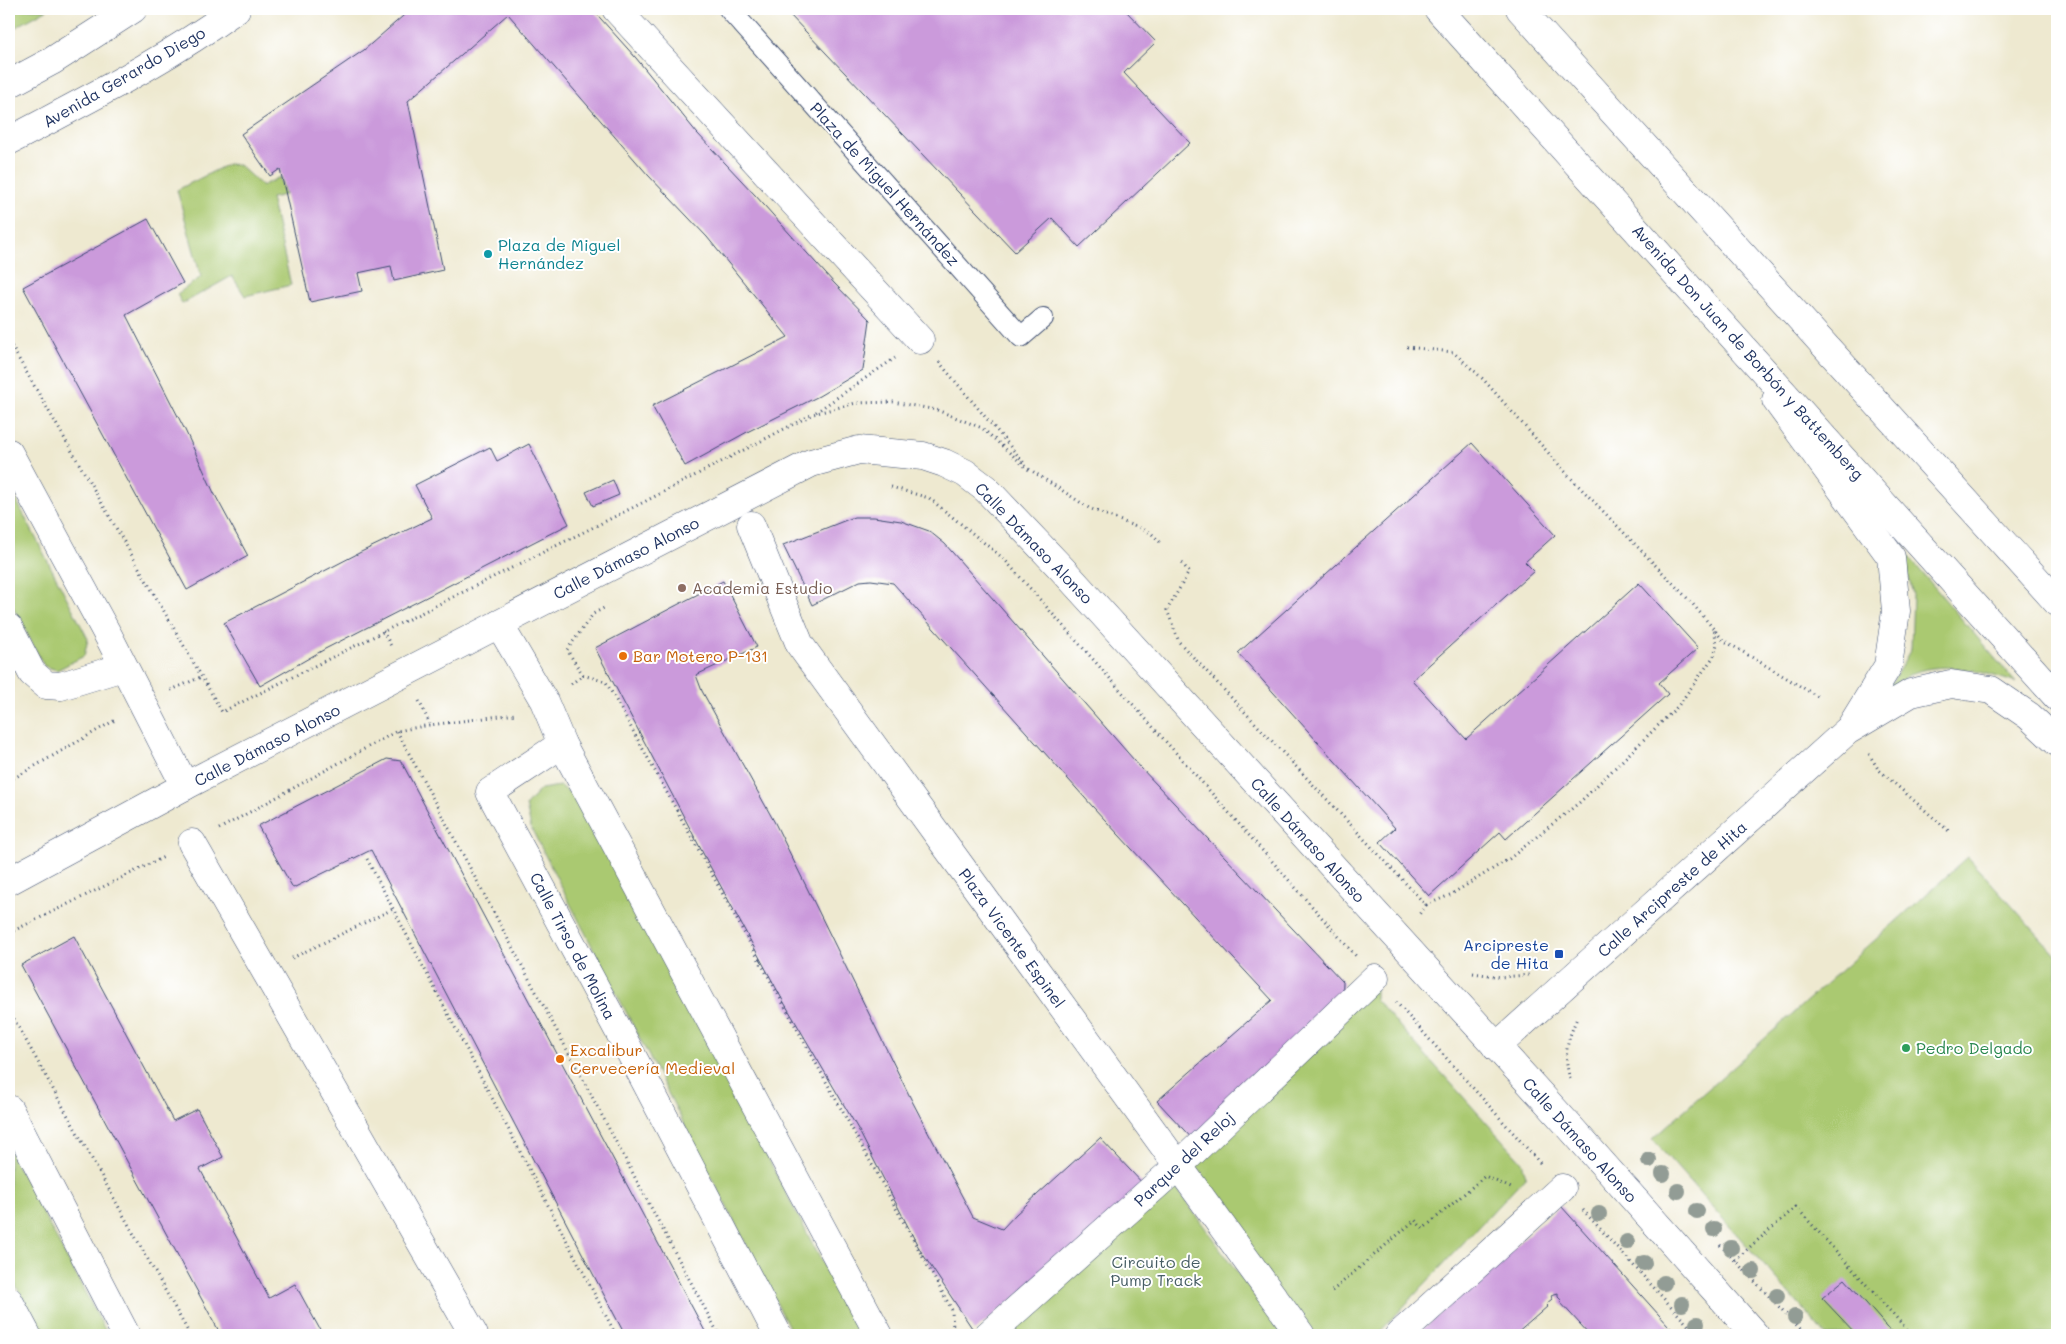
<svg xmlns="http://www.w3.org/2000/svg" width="2066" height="1344" font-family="Mali,sans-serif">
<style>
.green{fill:#aac971;stroke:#627c68}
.building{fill:#cb9adb}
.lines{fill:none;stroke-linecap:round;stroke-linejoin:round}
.lane-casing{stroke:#3b4b6f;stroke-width:22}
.street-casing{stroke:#3b4b6f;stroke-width:29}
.primary-casing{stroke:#3b4b6f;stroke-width:29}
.path{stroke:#3b4b6f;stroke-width:3;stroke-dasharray:1 4;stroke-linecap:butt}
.lane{stroke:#fff;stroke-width:20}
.street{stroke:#fff;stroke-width:28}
.primary{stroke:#fff;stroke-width:28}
.tree{fill:#929c95}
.culture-dot{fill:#0f9aa8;stroke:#fff;stroke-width:2}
.education-dot{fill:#8d6e63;stroke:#fff;stroke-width:2}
.food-dot{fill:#e8710a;stroke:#fff;stroke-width:2}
.transit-dot{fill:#1a4fb4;stroke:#fff;stroke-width:2}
.leisure-dot{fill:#2e9e5b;stroke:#fff;stroke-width:2}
.labels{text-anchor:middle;stroke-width:4;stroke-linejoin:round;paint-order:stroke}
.street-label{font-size:16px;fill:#1b2f5e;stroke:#fff}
.culture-label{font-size:16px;fill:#0d838f;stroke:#fff;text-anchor:start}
.education-label{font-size:16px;fill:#785e54;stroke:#fff;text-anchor:start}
.food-label{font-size:16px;fill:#c56008;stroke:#fff;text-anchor:start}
.transit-label{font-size:16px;fill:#164399;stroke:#fff;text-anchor:end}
.leisure-label{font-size:16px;fill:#27864d;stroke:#fff;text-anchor:start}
.park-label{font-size:16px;fill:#465d64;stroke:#fff}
</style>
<rect width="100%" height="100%" fill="#fff"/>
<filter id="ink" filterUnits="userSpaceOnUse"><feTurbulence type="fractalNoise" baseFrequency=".02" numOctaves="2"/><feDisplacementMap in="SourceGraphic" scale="10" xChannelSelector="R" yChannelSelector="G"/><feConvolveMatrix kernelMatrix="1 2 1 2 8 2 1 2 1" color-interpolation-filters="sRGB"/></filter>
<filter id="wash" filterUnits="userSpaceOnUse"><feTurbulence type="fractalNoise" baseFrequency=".0096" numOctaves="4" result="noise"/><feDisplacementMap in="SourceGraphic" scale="20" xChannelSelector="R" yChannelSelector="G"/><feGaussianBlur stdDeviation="1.12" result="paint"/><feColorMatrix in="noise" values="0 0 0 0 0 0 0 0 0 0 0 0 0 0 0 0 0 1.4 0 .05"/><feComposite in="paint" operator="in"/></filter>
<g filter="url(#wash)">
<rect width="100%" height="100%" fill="#eee9d0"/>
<!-- green -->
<g class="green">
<polygon points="9,9 48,9 9,31"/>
<polygon points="228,164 239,165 262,186 280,177 285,195 271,198 291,285 245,296 232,276 182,304 177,294 201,277 177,190"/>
<polygon points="9,486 88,639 84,656 57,670 44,666 9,599"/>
<path d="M1902,549L2016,683C1984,672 1946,660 1913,673C1904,677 1895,685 1887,691L1911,649L1913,595Z"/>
<polygon points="560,786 574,795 586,809 856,1327 857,1335 793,1335 531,828 526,805 541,789"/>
<polygon points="1968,857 2057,956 2057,1335 1826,1335 1652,1139"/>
<polygon points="1375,978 1375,999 1522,1162 1526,1176 1377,1335 1313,1335 1178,1166"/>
<polygon points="9,1150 108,1335 42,1335 9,1273"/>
<polygon points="1171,1181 1283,1335 988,1335"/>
</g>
<g id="blocks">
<!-- building -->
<g class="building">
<polygon points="411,9 592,9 636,58 697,133 755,195 834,283 870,320 863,370 819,396 749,431 685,466 652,406 788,337 707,237 648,175 508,14 408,101 443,270 394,281 391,266 358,273 362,291 310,302 280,169 270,176 241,134 364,50"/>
<polygon points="793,9 1124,9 1156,42 1124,73 1190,143 1079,247 1052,218 1015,252 788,13"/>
<polygon points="148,219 183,283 126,315 185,430 214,493 248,556 187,590 23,287"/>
<polygon points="1472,443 1555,535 1525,562 1534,571 1412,680 1466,739 1639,583 1698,648 1659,683 1668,694 1506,839 1500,832 1429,896 1380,842 1395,828 1238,653"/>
<polygon points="529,444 569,524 325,649 260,686 224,623 361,552 432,518 415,485 490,447 497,461"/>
<polygon points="613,480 619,495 593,506 586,492"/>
<polygon points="854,517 874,517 901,521 929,531 945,544 1141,768 1343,982 1342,1008 1197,1144 1157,1101 1272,1000 1093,807 893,583 871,580 860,581 812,605 783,545"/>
<polygon points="723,581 757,647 696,675 702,691 775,823 912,1101 973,1217 1002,1229 1016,1214 1100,1138 1146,1187 1061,1261 974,1331 920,1250 858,1129 782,999 705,857 595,648"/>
<polygon points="387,759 401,761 707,1335 625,1335 371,850 293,888 258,826"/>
<polygon points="74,936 173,1121 197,1109 223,1157 200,1169 269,1298 295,1284 323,1335 221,1335 21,965"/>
<polygon points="1561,1206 1677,1335 1590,1335 1560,1302 1562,1301 1558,1297 1558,1293 1551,1295 1552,1299 1546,1304 1548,1306 1515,1335 1416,1335"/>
<polygon points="1845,1279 1894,1335 1857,1335 1822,1298"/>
</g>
</g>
</g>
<g filter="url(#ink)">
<use href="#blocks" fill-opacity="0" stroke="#3b4b6f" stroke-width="1"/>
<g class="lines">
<!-- lane casing -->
<g class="lane-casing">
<polyline id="lane" points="729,9 1021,337 1043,318"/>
</g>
<!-- street casing -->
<g class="street-casing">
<g id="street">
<polyline points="616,9 920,340"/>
<polyline points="1776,400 1891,557 1896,611 1888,666 1850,728"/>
<polyline points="9,453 110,639 185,786"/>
<polyline points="751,525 800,645 1301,1335"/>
<polyline points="499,624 544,701 562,744 879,1335"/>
<polyline points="9,628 32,673 46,685 61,686 123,667"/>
<polyline points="562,744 490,792 629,1050 778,1335"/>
<polyline points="192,843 474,1335"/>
<polyline points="9,881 185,786 811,463 859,450 923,456 944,463 965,473 986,489 1062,569 1569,1126 1755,1335"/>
<polyline points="1496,1047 1847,731 1911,693 1951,684 1991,690 2029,716 2057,742"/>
<polyline points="9,1109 126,1335"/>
<polyline points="9,1301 27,1335"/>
<polyline points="988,1335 1178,1166 1375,978"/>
<polyline points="1399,1335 1562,1188"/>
</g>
</g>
<!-- primary casing -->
<g class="primary-casing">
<g id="primary">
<polyline points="1438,9 2057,697"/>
<polyline points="1520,9 2057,602"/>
<polyline points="9,84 52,61 133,9"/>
<path d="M9,141C86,100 165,61 236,9"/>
</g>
</g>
<!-- path -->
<g class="path">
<polyline points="9,342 222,712 644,502 813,414 856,403 893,402 937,410 982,428 1029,470"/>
<polyline points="1407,347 1453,352 1483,379 1568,475 1691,602 1723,640 1820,698"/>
<polyline points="939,362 1025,464"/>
<polyline points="816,412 895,358"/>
<polyline points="1029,469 1089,508 1151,533 1161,543"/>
<polyline points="891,487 929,498 1004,559 1356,956"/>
<polyline points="1182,563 1189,572 1167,610 1179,642 1426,905 1418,916"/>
<polyline points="383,631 391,646"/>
<polyline points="583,675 606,682 952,1310 953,1330 956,1335"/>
<polyline points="571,684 583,675 567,650 593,614 604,608"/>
<polyline points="171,690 201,677"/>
<polyline points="419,701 430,724"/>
<polyline points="397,731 719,1335"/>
<polyline points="1869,754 1878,769 1951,833"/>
<polyline points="9,781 117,719"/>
<polyline points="219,829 397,731 430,725 516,714"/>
<polyline points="367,859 616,1335"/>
<polyline points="1426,905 1450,895 1509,859 1580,802 1678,706 1714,656 1717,644 1714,629"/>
<polyline points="9,933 164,857"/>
<polyline points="292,958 393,909"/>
<polyline points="1473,973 1501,977 1529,975"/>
<polyline points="1396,1002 1542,1165"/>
<polyline points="9,1010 190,1335"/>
<path d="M1570,1079C1563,1053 1567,1042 1577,1018"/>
<polyline points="1583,1210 1697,1335"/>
<polyline points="1720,1245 1806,1335"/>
<polyline points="1735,1260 1796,1207 1912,1335"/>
<polyline points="1332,1291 1415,1220 1423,1229 1485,1176 1513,1189"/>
</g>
<!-- lane -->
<use href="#lane" class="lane"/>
<!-- street -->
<use href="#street" class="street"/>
<!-- primary -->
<use href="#primary" class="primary"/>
</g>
<!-- trees -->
<g class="tree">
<circle cx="1649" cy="1160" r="8"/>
<circle cx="1663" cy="1174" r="8"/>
<circle cx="1678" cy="1191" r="8"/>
<circle cx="1697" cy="1211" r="8"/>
<circle cx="1599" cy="1214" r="8"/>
<circle cx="1714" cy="1229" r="8"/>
<circle cx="1627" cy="1242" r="8"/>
<circle cx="1731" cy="1248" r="8"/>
<circle cx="1644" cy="1263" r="8"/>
<circle cx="1753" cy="1271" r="8"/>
<circle cx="1664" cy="1283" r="8"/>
<circle cx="1777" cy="1296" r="8"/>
<circle cx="1682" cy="1304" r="8"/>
<circle cx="1795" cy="1317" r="8"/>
<circle cx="1697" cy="1324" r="8"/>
</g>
</g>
<!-- markers -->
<circle class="culture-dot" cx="488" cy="254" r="5"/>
<circle class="education-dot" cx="682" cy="588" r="5"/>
<g class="food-dot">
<circle cx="623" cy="656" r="5"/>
<circle cx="560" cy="1059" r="5"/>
</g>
<rect class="transit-dot" x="1554" y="949" width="10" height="10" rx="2.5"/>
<circle class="leisure-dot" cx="1906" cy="1048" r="5"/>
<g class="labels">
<!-- street labels -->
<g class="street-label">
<text transform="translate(124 77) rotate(-30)" y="6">Avenida Gerardo Diego</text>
<text transform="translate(885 184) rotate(48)" y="6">Plaza de Miguel Hernández</text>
<text transform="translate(1748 352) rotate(48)" y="6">Avenida Don Juan de Borbón y Battemberg</text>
<text transform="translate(1034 543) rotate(46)" y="6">Calle Dámaso Alonso</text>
<text transform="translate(626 558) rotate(-27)" y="6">Calle Dámaso Alonso</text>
<text transform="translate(267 745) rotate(-27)" y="6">Calle Dámaso Alonso</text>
<text transform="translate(1308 840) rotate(48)" y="6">Calle Dámaso Alonso</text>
<text transform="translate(1672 889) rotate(-42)" y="6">Calle Arcipreste de Hita</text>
<text transform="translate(1012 938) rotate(54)" y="6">Plaza Vicente Espinel</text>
<text transform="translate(573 946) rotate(62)" y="6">Calle Tirso de Molina</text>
<text transform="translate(1580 1140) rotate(48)" y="6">Calle Dámaso Alonso</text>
<text transform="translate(1184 1159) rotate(-43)" y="6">Parque del Reloj</text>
</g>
<!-- culture labels -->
<g class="culture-label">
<text x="498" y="251">Plaza de Miguel<tspan x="498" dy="18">Hernández</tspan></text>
</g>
<!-- education labels -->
<g class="education-label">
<text x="692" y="594">Academia Estudio</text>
</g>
<!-- food labels -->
<g class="food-label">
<text x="633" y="662">Bar Motero P-131</text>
<text x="570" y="1056">Excalibur<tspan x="570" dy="18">Cervecería Medieval</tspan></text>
</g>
<!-- transit labels -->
<g class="transit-label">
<text x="1549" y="951">Arcipreste<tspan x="1549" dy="18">de Hita</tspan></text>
</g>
<!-- leisure labels -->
<g class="leisure-label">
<text x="1916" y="1054">Pedro Delgado</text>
</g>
<!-- park labels -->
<g class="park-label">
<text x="1156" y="1268">Circuito de<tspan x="1156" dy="18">Pump Track</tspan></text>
</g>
</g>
<!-- margin -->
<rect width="2066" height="1344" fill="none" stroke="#fff" stroke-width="30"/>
</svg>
